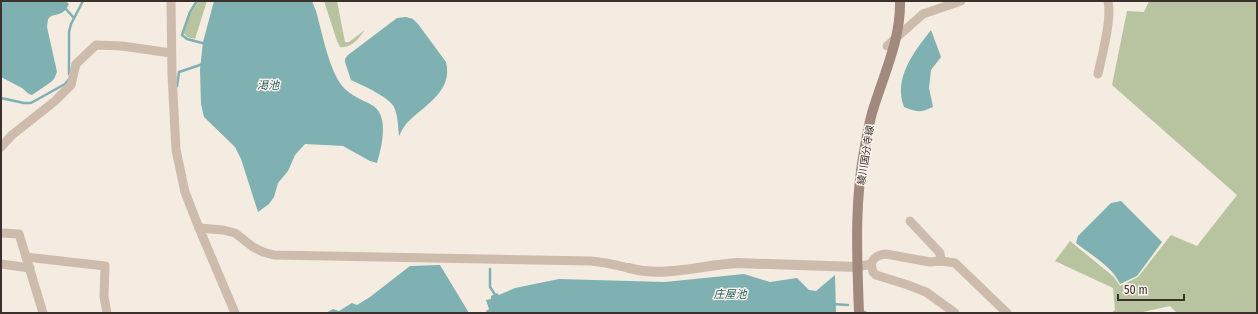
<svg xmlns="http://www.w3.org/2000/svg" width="1258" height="314" font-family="'Fira Sans Condensed','Noto Sans JP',sans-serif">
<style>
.green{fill:#b8c4a0}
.water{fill:#7fb0b2}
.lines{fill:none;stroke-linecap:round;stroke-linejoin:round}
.stream{stroke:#7fb0b2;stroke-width:2.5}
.minor{stroke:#cdbbac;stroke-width:9}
.tertiary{stroke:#cdbbac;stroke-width:10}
.secondary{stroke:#a18a7d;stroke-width:10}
.labels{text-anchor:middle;stroke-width:3;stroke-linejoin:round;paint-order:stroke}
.street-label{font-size:10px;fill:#3b302b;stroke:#fbf5ee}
.water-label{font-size:11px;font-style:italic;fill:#1f5a5e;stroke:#fbf5ee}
</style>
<rect width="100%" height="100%" fill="#f4ebe1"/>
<!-- green -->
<g class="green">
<path d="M199,1H207L195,39L187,37L184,33C185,21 192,11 199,1Z"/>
<path d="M324,1H337L345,42H349L365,30C359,38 351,49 340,47L337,41Z"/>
<polygon points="1149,1 1257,1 1257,313 1177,313 1170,306 1138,313 1111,313 1115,310 1113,288 1055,261 1070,241 1114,277 1120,286 1138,277 1171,235 1197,246 1237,195 1112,85 1127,11 1144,12"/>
</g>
<!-- water -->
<g class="water">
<path d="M1,1H65L69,4C65,13 60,14 51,16L48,19L47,27L57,72L54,79L51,82L32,95L29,94L22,88L1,77Z"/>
<path d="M214,1H312L316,11C322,32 328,65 340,83C345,91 354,96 362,100C368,103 376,106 379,112C387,125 381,150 377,163L370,161L343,146L305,144L295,155L288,171L278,183L274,197L269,204L258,212L241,159L235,147L204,117L201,104L200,69L203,42Z"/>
<path d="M406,17L413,19L418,24L446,62C453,90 427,104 410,120C405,124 402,130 399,136C398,126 398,116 394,107C389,97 362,85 351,80L345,62V59L348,55L397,18Z"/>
<path d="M931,30L941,57L931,70L929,88L933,107C920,113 916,112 904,107C893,78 914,52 931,30Z"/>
<path d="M1121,201L1162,242L1137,276L1120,284C1112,266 1091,255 1076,243L1078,236L1111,203Z"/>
<polygon points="440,265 469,313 326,313 333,309 339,311 352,303 357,305 370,297 410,266"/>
<polygon points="744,274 770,282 797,278 809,290 816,291 835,275 836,313 487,313 486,311 489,309 486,300 491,299 491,296 497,293 499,295 515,288 559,279 665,282"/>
</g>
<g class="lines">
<!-- stream -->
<g class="stream">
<polyline points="197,1 190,12 182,35 187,39 206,44"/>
<polyline points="65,8 74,18"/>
<polyline points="69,74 69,32 71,24 83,1"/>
<polyline points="177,86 179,72 203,64"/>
<polyline points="1,98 24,103 31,103 65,84 69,79"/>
<polyline points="490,269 490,287 496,296"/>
<polyline points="832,304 848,305"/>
<polyline points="865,312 866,313"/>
</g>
<!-- minor -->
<g class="minor">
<polyline points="171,1 172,75 176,150 185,192 199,228 235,313"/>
<polyline points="887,46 923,14 961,1"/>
<path d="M1098,74C1102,55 1112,19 1108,1"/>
<polyline points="1,147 12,135 55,101 71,85 76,64 96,45 122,46 171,53"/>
<polyline points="910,221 940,253 941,261"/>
<polyline points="199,228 223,230 235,233 253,247 263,252 274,255 591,261 606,263 629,268"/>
<polyline points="1,233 19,234 43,313"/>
<polyline points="26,257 105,266 104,297 107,313"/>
<polyline points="1,264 30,268"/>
<polyline points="871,264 873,272 876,275 908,285 926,292 955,313"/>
<path d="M857,267L871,264C874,257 878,255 886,254L930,262L941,261L955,263L1007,313"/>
</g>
<!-- tertiary -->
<path class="tertiary" d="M629,268C664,278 702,265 737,263L857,267"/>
<!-- secondary -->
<path class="secondary" d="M859,313C857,257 854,201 865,146C867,135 869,124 872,113C883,76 901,40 900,1"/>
</g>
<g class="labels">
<!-- street labels -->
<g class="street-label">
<text transform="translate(865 155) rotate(-81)" y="4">綾川国分寺線</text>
</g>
<!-- water labels -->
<g class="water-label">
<text x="268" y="89">渇池</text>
<text x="730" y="298">庄屋池</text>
</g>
</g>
<!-- border -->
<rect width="1258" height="314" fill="none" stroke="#3b302b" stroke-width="4"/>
<!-- scale -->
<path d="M1118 294v6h66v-6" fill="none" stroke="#3b302b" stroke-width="2"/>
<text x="1124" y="294" font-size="12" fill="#3b302b" stroke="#fbf5ee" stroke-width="3" paint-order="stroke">50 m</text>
</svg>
